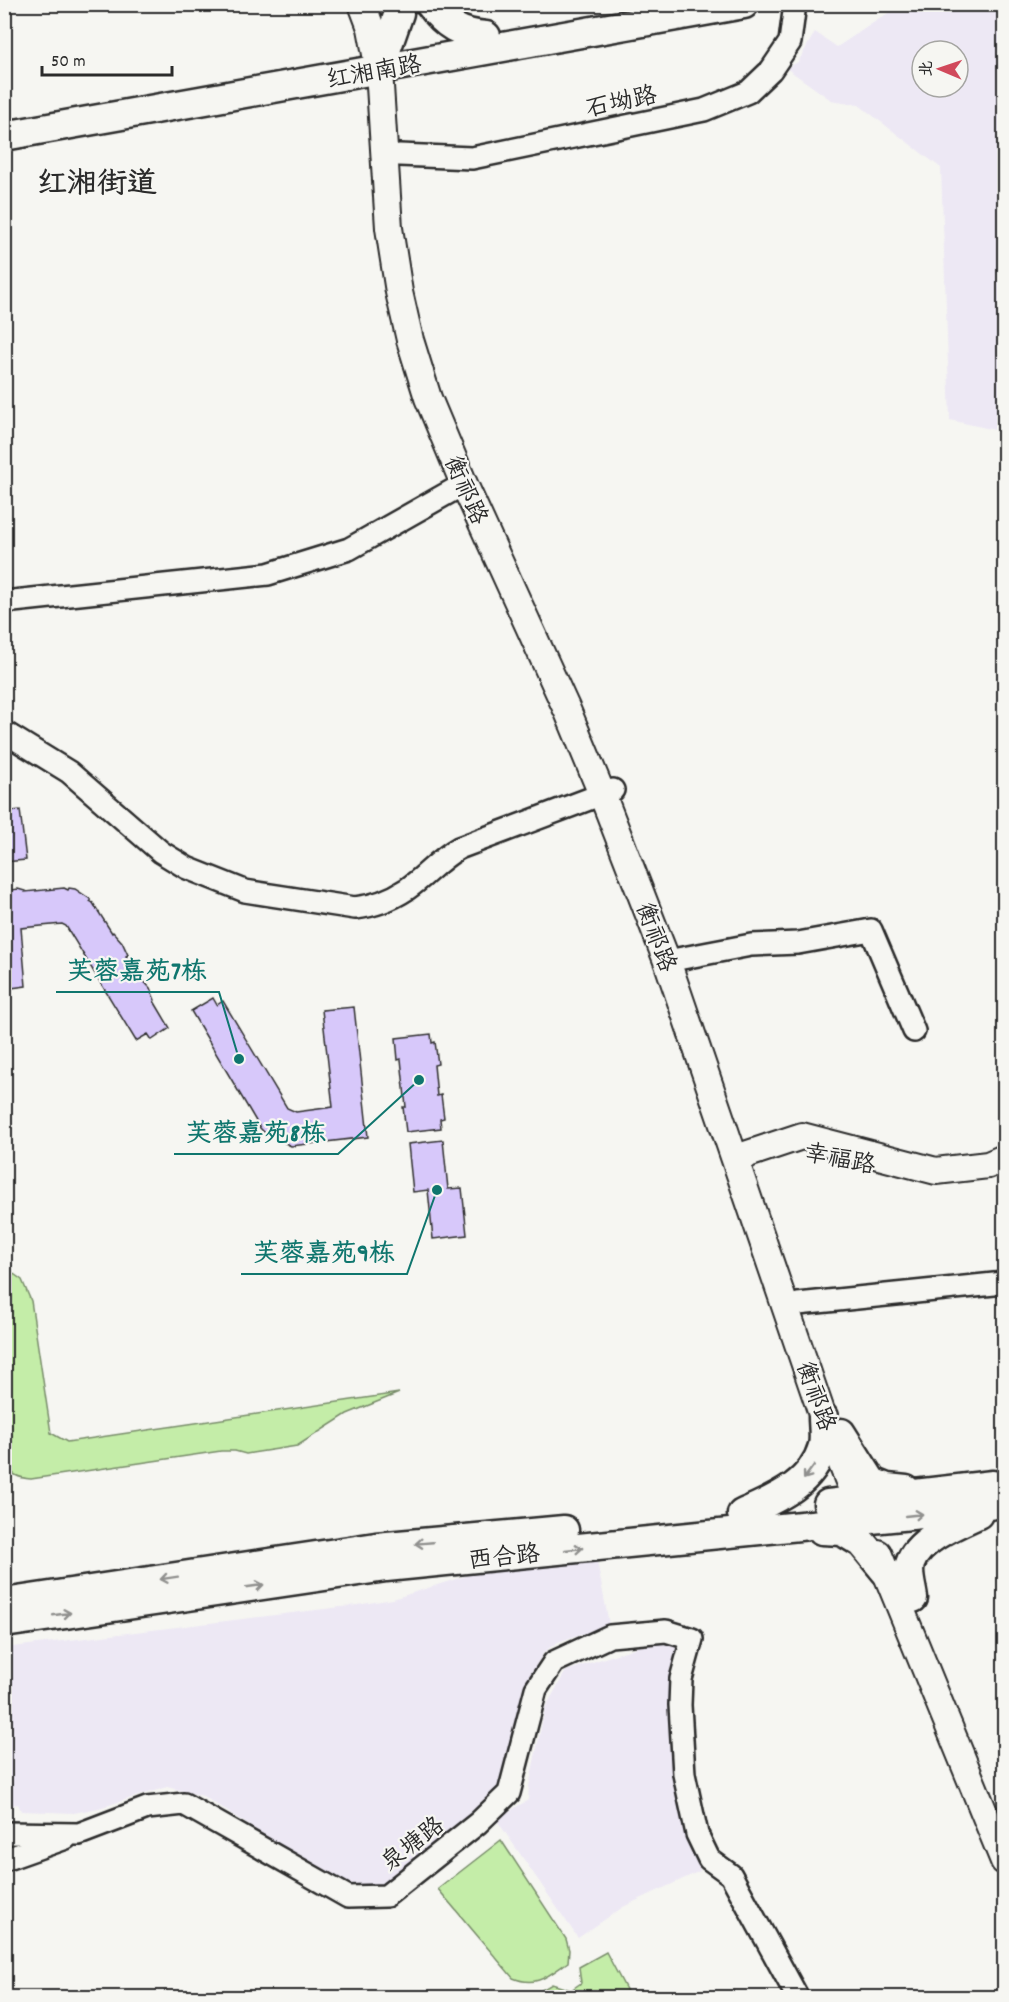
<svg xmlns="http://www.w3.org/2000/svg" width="1009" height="2002" font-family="Dekko,'LXGW WenKai TC',sans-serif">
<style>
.built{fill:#ede8f4;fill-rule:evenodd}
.green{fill:#c4eda8;stroke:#788c6a;stroke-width:1.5}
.building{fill:#d7c8fa;stroke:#2b2b2b;stroke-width:1.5}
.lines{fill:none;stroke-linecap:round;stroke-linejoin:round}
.minor-casing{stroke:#2b2b2b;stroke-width:26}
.tertiary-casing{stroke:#2b2b2b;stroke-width:30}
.secondary-casing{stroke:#2b2b2b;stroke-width:33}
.minor{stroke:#f6f6f2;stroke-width:21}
.tertiary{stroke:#f6f6f2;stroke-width:26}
.secondary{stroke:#f6f6f2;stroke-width:28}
.oneway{stroke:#90908e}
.labels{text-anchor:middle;stroke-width:4.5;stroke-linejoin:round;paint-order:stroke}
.street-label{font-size:24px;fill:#2b2b2b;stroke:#f6f6f2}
.district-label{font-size:30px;font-weight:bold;fill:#2b2b2b;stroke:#f6f6f2}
.leader{fill:none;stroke:#0f766e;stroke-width:2}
.callout-dot{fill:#0f766e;stroke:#f6f6f2;stroke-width:2}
.callout-label{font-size:26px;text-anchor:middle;font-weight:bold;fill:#0f766e;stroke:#f6f6f2;stroke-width:4.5;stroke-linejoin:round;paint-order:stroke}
</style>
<rect width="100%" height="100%" fill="#f6f6f2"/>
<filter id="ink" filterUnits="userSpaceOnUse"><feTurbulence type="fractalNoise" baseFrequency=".0167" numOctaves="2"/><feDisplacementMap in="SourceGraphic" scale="12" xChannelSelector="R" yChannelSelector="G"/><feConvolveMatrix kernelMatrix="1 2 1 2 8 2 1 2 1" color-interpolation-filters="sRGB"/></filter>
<g filter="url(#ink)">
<!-- built -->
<g class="built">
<path d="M900,5H1004V432L950,420L941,168L859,105L831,100L786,68L798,62L815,32L837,47ZM922,51H958V87H922Z"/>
<polygon points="597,1561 610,1629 581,1634 558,1642 544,1652 532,1672 505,1774 495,1792 379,1891 345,1887 203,1796 167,1787 99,1808 74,1813 21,1811 18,1804 5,1807 4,1648 357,1605 393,1599 475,1573"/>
<polygon points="661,1639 682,1649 680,1796 700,1871 623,1907 578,1938 496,1819 528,1800 529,1786 545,1708 566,1671"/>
</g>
<!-- green -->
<g class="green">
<path d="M4,1267L22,1280L31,1301L51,1433L67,1442L399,1393L347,1414L297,1446L246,1454L235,1451H221L31,1479C18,1478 12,1475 5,1464Z"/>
<path d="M501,1840L566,1939L569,1950L568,1962C549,1975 537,1988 513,1978L438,1889Z"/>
<polygon points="606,1952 630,1997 534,1997 533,1995 552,1984 571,1990 581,1983 579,1967"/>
</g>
<!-- building -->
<g class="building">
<polygon points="20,810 26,860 4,862 4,836 7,836 4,812"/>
<polygon points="64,888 68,890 69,888 75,889 90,899 90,901 93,903 112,933 113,932 122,942 128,955 126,956 140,979 141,978 150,988 155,1000 154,1001 170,1028 152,1040 148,1034 136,1041 66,926 62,924 21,928 26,986 4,989 4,891 18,889 25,891 25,892"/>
<polygon points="213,998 217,1005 223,1001 287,1108 296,1112 333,1107 322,1010 354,1007 368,1137 291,1146 265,1133 260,1128 191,1011"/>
<polygon points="431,1034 432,1043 435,1042 438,1064 434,1065 437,1096 441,1095 444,1118 440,1119 441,1128 406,1132 403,1107 406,1107 401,1059 398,1060 396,1038"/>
<polygon points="443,1140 448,1189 462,1188 467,1235 433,1239 428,1190 413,1192 408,1144"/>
</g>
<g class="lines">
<!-- minor casing -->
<g class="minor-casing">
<g id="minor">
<polyline points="399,155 472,158 704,110 748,92 771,70 790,42 795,4"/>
<polyline points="4,602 268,574 349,549 464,484"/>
<path d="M4,732L69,772L161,852L187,868L245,891L355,908C373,906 392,899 407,889C426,876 439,859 459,848L613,790"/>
<polyline points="667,961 751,945 798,943 871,930 914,1031"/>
<polyline points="798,1304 1004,1283"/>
<polyline points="4,1833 79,1834 147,1808 184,1804 348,1897 386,1896 478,1823 509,1793 536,1689 554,1662 610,1636 666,1631 692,1639 681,1679 680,1705 684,1774 697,1834 709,1859 731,1875 798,1998"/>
<polyline points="4,1860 66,1838"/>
</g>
</g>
<!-- tertiary casing -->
<g class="tertiary-casing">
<g id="tertiary">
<polyline points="362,4 371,28 379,70 389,228 399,292 410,340 428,398 464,484 568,712 602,794 667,961 823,1417 864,1519"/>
<polyline points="737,1163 748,1154 802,1136 936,1171 988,1165 1004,1158"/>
<polyline points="878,1553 1004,1861"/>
</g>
</g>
<!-- secondary casing -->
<g class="secondary-casing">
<g id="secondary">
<path d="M430,4C445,25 460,34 486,36"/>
<polyline points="379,70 399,13 400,4"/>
<polyline points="4,136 744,4"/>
<polyline points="841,1433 872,1482 887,1488 906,1490"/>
<polyline points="828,1504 993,1485"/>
<path d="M742,1514C775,1499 812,1485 823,1446C825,1437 823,1426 823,1417"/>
<polyline points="822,1530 842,1531 862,1543 885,1571"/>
<path d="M913,1598C912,1588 907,1574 910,1564C917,1540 956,1524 978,1514"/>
<polyline points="4,1603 376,1547 564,1530"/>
<polyline points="4,1623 386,1567 932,1513 1004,1503"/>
</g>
</g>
<!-- minor -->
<use href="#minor" class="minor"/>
<!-- tertiary -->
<use href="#tertiary" class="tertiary"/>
<!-- secondary -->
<use href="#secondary" class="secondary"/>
</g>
<!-- one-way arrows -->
<defs><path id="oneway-shaft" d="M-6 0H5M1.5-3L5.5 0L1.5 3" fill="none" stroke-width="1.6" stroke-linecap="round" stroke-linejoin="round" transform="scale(1.5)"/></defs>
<g class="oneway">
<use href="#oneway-shaft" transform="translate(809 1472) rotate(126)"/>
<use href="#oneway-shaft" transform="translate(914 1515) rotate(-6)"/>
<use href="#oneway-shaft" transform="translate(424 1543) rotate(175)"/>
<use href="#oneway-shaft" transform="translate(574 1549) rotate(-6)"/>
<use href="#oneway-shaft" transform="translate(169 1578) rotate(171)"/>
<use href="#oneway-shaft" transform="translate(255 1586) rotate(-8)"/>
<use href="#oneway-shaft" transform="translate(62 1614) rotate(-8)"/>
</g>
</g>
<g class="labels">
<!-- street labels -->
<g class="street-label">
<text transform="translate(374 71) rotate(-10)" y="8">红湘南路</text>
<text transform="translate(621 101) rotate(-12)" y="8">石坳路</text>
<text transform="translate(467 490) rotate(66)" y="8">衡祁路</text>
<text transform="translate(657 937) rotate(69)" y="8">衡祁路</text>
<text transform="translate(840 1158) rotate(11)" y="8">幸福路</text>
<text transform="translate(817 1396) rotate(70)" y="8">衡祁路</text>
<text transform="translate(504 1556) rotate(-6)" y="8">西合路</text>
<text transform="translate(412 1843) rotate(-38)" y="8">泉塘路</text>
</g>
<!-- district labels -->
<g class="district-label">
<text x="97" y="192">红湘街道</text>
</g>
</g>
<!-- callouts -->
<path class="leader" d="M239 1059L219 992H56M419 1080L338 1154H174M437 1190L407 1274H241"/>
<g class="callout-dot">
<circle cx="239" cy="1059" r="6"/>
<circle cx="419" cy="1080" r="6"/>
<circle cx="437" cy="1190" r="6"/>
</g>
<g class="callout-label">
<text x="137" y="979">芙蓉嘉苑7栋</text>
<text x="256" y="1141">芙蓉嘉苑8栋</text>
<text x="324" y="1261">芙蓉嘉苑9栋</text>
</g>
<!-- margin -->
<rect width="1009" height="2002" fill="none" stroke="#f6f6f2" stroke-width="24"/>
<rect x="12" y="12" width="985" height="1978" fill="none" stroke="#2b2b2b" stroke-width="2" filter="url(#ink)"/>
<!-- north arrow -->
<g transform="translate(940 69) rotate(272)"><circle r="28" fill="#f6f6f2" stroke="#a5a5a2" stroke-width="1.5"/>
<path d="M0-4.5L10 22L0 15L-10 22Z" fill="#d1495b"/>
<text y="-9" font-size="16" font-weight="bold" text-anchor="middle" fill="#2b2b2b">北</text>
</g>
<!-- scale -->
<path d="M42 66v9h130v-9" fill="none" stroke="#2b2b2b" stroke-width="3"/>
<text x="51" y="66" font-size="18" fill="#2b2b2b" stroke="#f6f6f2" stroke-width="4.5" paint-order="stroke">50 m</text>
</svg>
